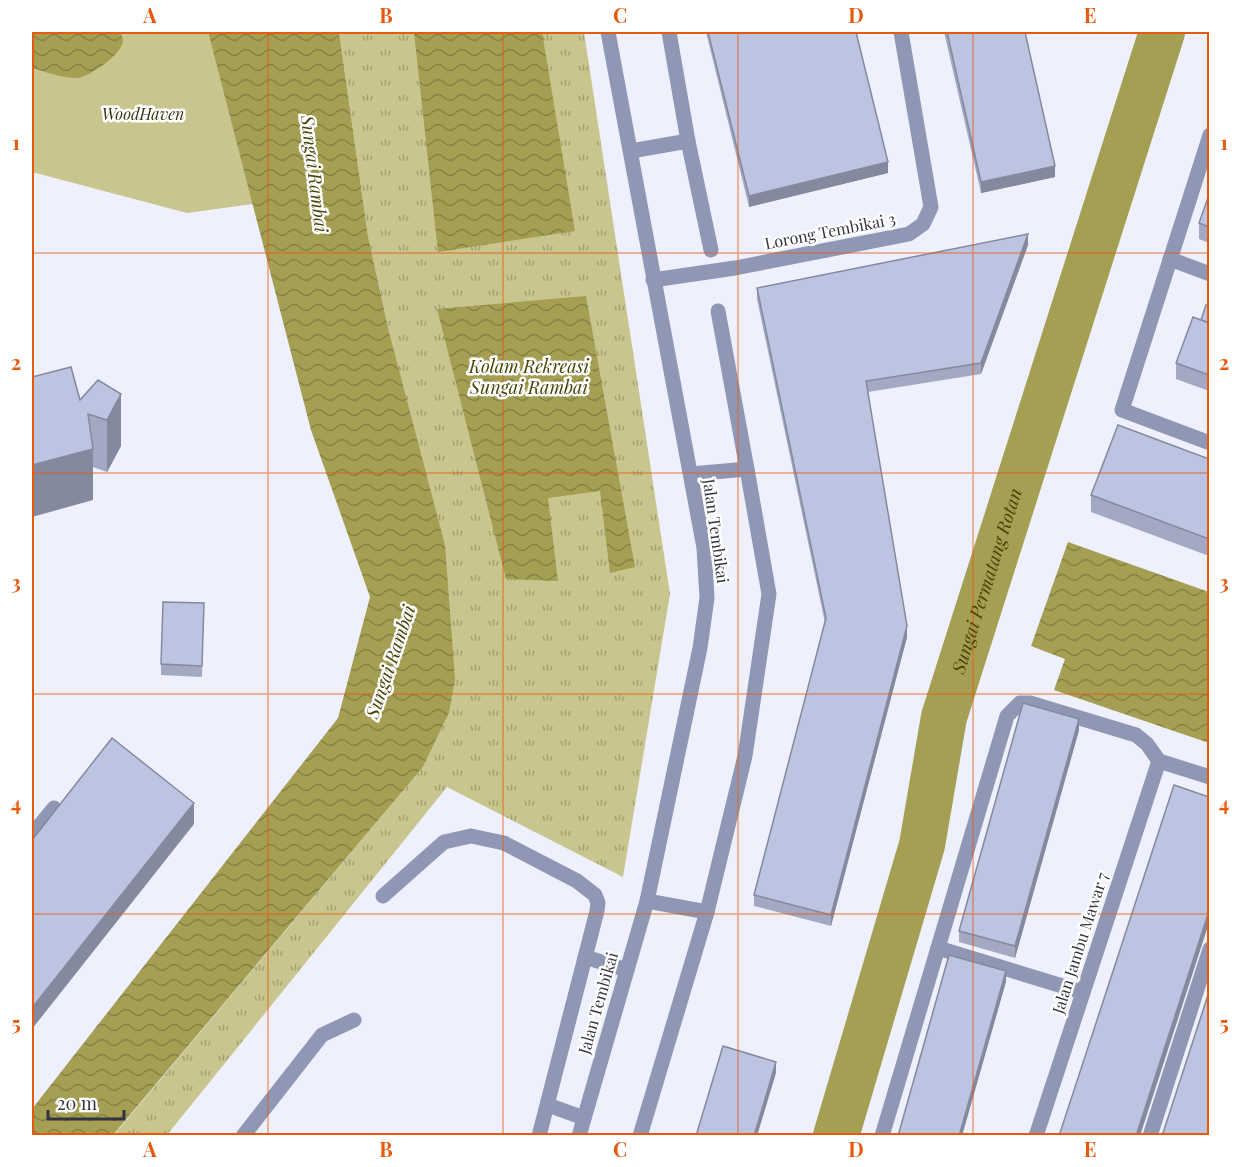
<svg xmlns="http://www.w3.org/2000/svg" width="1241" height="1167" font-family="'Playfair Display',serif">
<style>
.grass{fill:url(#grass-tufts)}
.park{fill:#c9c58e}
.water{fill:url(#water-waves)}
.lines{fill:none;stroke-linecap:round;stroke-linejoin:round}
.river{stroke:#a49f52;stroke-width:46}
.minor{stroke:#9097b5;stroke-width:15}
.wall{fill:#a3a9c2}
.shaded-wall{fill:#84899e}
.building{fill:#bdc4e2;stroke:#84899e;stroke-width:1.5}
.grid{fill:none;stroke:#e8590c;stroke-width:1.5;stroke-opacity:0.55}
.labels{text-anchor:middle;stroke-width:5;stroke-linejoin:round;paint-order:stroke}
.park-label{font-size:16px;font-style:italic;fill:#363311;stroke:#fff}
.street-label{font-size:16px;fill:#323540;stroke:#fff}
.water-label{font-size:18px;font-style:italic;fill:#494406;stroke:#fff}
.neatline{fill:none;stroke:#e8590c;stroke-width:2}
.grid-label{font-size:20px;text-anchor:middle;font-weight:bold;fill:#e8590c}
</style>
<defs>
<pattern id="grass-tufts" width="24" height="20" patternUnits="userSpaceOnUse" patternTransform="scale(1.5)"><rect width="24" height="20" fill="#c9c58e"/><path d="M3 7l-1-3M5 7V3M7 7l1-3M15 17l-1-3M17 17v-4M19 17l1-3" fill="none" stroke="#a4a175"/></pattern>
<pattern id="water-waves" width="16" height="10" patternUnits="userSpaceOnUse" patternTransform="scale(1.5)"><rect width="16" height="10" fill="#a49f52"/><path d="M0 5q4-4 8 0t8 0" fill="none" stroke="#868245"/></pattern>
</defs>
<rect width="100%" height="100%" fill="#eef1fd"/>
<!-- grass -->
<polygon class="grass" points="339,32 584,32 670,594 623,877 447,787 167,1135 113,1136 423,767 449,713 389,332 368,236"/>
<!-- park -->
<polygon class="park" points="32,32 208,32 253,204 187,213 32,172"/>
<!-- water -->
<g class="water">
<path d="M32,32H120C121,33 123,39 123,41C122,54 90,77 77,78C62,78 46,72 32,68Z"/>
<polygon points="208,32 339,32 368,236 389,332 445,545 455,679 449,713 423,767 113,1135 32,1135 32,1109 338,718 370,597 311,430"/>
<polygon points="414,32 542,32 575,231 438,252"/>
<polygon points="586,296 635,567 610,573 600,491 548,498 558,581 506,579 437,309"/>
<polygon points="1068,542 1209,592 1209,743 1054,690 1065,659 1031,646"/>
</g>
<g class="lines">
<!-- river -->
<path class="river" id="s1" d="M836,1136L922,845L944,717L1162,32"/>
<!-- minor -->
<g class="minor">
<polyline points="669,32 688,141 711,250"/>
<polyline points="1210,135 1122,410 1210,443"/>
<polyline points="631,151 688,141"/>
<polyline points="1170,259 1210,274"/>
<polyline points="653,280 735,268 909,234 923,224 931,207 901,32"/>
<polyline points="718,311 747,469"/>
<polyline points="32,835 54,808"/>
<polyline points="383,896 444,842 471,836 504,843 577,881 595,895 598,903 597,911 539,1136"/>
<polyline points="647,901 707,912"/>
<polyline points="938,948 1082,992"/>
<polyline points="585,957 627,970"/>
<polyline points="548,1105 584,1118"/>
<polyline points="243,1136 322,1035 354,1020"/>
<polyline points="579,1136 647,901 700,648 707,598 704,548 608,32"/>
<polyline points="640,1136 707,912 745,756 769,594 747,469 691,474"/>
<polyline points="882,1136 1007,716 1020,703 1030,703 1136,735 1147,744 1159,761 1210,777"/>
<polyline points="1036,1136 1159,761"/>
<polyline points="1150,1136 1210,949"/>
</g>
</g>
<!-- wall -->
<g class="wall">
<polygon points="706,32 856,32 888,173 749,207"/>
<polygon points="944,32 1025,32 1055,177 981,193"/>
<polygon points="1209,195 1209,243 1199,239 1199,223"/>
<polygon points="1028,245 981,374 868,392 907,637 831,926 754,906 754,895 825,623 757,299 757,288"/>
<polygon points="1209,306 1209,391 1176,379 1176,363"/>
<polygon points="98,380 121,446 107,472 93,467 93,500 80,400"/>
<polygon points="1209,459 1209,556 1091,512 1091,495"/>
<polygon points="204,603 202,677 161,675 161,664"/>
<polygon points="1079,730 1015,958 959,942 959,931"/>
</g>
<!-- shaded-wall -->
<g class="shaded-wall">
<polygon points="888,162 888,173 749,207 749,196"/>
<polygon points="1055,166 1055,177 981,193 981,182"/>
<polygon points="1028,234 1028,245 981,374 981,363"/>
<polygon points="121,394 121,446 107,472 107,420"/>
<polygon points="93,449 93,500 32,517 32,465"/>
<polygon points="907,626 907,637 831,926 831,915"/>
<polygon points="1079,719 1079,730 1015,958 1015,946"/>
<polygon points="194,803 194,824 32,1029 32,1008"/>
<polygon points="1209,911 1209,923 1140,1136 1136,1136"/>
<polygon points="1006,971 1006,982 962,1136 959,1136"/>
<polygon points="776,1062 776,1073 757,1136 754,1136"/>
</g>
<!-- building -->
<g class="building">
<polygon points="708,32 856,32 888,162 749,196"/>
<polygon points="947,32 1025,32 1055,166 981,182"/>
<polygon points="1209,195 1209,227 1199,223"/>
<polygon points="1028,234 981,363 866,381 907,626 831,915 754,895 826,618 757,288"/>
<polygon points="1206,305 1209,306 1209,323 1201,320"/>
<polygon points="1193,317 1209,323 1209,375 1176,363"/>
<polygon points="71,367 80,400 98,380 121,394 107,420 88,414 93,449 32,465 32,377"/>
<polygon points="1118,425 1209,459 1209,539 1091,495"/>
<polygon points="163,602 204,603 202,666 161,664"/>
<polygon points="1023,703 1079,719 1015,946 959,931"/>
<polygon points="112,738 194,803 32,1008 32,840"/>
<polygon points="1174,785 1209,797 1209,911 1136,1136 1059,1136"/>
<polygon points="949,955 1006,971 959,1136 898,1136"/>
<polygon points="1209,992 1209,1136 1162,1136"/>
<polygon points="723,1046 776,1062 754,1136 696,1136"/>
</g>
<!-- grid -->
<path class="grid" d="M268,32V1136M503,32V1136M738,32V1136M973,32V1136M32,253H1210M32,473H1210M32,694H1210M32,914H1210"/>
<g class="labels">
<!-- park labels -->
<g class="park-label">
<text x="143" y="120">WoodHaven</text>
</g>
<!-- street labels -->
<g class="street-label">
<text transform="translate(830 231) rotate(-11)" y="6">Lorong Tembikai 3</text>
<text transform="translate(716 531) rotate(82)" y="6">Jalan Tembikai</text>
<text transform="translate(1080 943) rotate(-72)" y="6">Jalan Jambu Mawar 7</text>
<text transform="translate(598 1003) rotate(-74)" y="6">Jalan Tembikai</text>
</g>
<!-- water labels -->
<g class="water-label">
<text transform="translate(314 174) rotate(83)" y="6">Sungai Rambai</text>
<text x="529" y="373">Kolam Rekreasi<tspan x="529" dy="21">Sungai Rambai</tspan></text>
<text dy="6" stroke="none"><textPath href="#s1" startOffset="576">Sungai Permatang Rotan</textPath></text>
<text transform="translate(391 662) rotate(-71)" y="6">Sungai Rambai</text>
</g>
</g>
<!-- border -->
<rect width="1241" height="1167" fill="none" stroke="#ffffff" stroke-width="66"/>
<!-- scale -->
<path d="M48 1110v9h76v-9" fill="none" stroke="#323540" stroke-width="3"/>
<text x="57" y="1110" font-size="18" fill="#323540" stroke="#ffffff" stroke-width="4.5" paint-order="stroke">20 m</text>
<rect x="33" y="33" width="1175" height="1101" class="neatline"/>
<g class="grid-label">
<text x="150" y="23">A</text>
<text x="386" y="23">B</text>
<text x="620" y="23">C</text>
<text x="856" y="23">D</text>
<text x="1090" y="23">E</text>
<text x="16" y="150">1</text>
<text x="1224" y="150">1</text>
<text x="16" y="370">2</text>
<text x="1224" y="370">2</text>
<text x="16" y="590">3</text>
<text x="1224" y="590">3</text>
<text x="16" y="811">4</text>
<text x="1224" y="811">4</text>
<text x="16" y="1031">5</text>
<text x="1224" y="1031">5</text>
<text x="150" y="1157">A</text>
<text x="386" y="1157">B</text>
<text x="620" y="1157">C</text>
<text x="856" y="1157">D</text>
<text x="1090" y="1157">E</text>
</g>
</svg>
